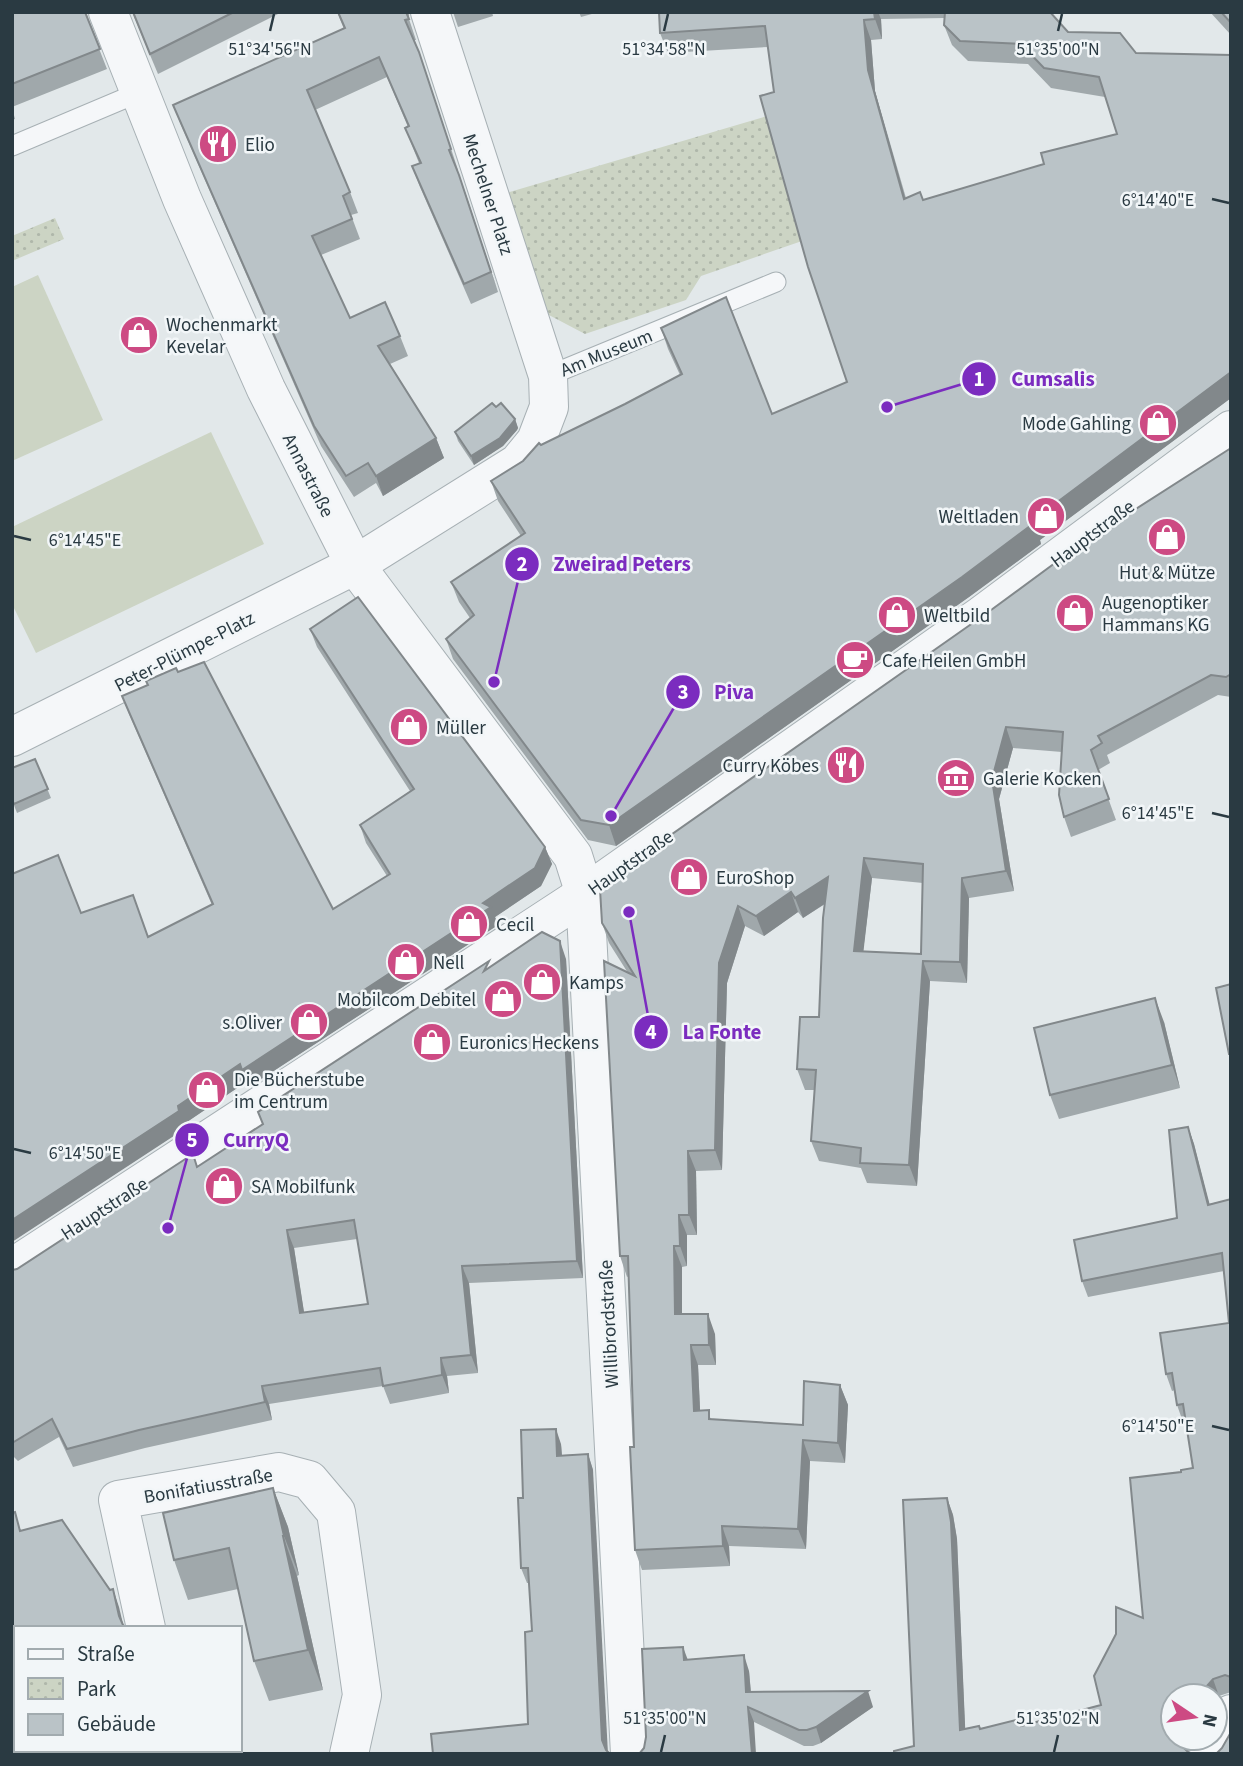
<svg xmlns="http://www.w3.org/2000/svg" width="1243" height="1766" font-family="'Source Sans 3',sans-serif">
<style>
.green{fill:#ccd4c4}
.park{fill:url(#park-dots)}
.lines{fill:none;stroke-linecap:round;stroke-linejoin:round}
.lane-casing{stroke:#a7b0b4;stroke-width:21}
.street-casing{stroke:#a7b0b4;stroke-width:40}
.lane{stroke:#f5f7f9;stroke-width:19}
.street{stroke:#f5f7f9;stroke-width:38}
.wall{fill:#a0a8ab;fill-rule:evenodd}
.shaded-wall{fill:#82888b}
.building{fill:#bac3c7;stroke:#82888b;stroke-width:2;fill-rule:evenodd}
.ticks{fill:none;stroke:#2a3a42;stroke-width:2.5}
.labels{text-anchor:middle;stroke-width:5;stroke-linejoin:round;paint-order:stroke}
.poi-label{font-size:19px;fill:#2a3a42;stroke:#f2f6f8;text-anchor:start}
.street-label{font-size:19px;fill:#2a3a42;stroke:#f2f6f8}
.ticks-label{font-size:18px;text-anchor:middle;fill:#2a3a42;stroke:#f2f6f8;stroke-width:5;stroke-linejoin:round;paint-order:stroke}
.leader{fill:none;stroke:#7b2cbf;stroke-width:2.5}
.callout-dot{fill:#7b2cbf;stroke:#f2f6f8;stroke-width:2.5}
.mark-label{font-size:21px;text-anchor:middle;font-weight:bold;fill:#fff}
.callout-label{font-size:21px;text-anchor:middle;font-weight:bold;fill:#7b2cbf;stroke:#f2f6f8;stroke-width:5;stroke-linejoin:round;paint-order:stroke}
</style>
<defs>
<pattern id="park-dots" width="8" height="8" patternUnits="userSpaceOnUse" patternTransform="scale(1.75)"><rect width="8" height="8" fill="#ccd4c4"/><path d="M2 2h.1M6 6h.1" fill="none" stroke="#afb7aa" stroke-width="1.8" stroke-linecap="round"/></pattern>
</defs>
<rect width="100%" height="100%" fill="#e2e8ea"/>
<!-- green -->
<g class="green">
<polygon points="38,275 103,420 12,461 12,287"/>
<polygon points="211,432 264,544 36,653 12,604 12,527"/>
</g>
<!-- park -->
<g class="park">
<polygon points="767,116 802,241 701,276 686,300 585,334 547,314 506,193"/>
<polygon points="55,218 64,239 12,261 12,236"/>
</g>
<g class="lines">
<!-- lane casing -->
<g class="lane-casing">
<g id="lane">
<polyline points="12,146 140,92"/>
<polyline points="548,376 776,282"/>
</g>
</g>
<!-- street casing -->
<g class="street-casing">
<g id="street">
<polyline points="108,12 182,199 266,389 355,565 573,856 585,894 630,1754"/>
<polyline points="12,737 355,565 518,463 536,441 549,407 548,376 430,12"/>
<polyline points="12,1268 585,894 982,615 1231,430"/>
<polyline points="146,1628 118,1500 279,1472 309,1480 336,1512 362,1695 349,1754"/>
<polyline points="1209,1754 1231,1714"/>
</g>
</g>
<!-- lane -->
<use href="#lane" class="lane"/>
<!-- street -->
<use href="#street" class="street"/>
</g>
<!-- wall -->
<g class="wall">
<polygon points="12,12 87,12 87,18 107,69 12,107"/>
<polygon points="132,12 282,12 158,74"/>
<polygon points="337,12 409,12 409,19 416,40 414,40 426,72 458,170 457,170 466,195 498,292 471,304 420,187 412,166 419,163 405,128 408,127 387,77 315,110 350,192 358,213 351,215 360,239 321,255 350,318 400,336 408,356 390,364 436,438 444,458 383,496 376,483 354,497 321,446 181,125 173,105 344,29"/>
<polygon points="453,12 492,12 493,16 458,27"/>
<polygon points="579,12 599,12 581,17"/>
<path d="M659,12H1050L1068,32L1136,53L1231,55V398L1040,540L1041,544L969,597L616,846L588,840L453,659L446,639L470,618L459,602L451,582L521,536L498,501L491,481L523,461L541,445L625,404L680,375L668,349L661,328L772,414L847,382L774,92L768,47L668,53L660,33ZM945,18L944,25L952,45L968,61L1028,64L1051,88L1105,97L1117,134L1044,164L923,200L906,198L875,91L871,40L882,39L881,19Z"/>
<polygon points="1210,12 1231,12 1231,35"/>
<polygon points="12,108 15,119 12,120"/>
<polygon points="496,407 515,419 518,428 517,430 503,446 474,465 458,441 455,432"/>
<path d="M1231,448V697L1218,695L1107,755L1110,763L1098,770L1116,820L1071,837L1064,817L1062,752L1013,748L999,799L1014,891L969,898L967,983L930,981L917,1186L867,1183L861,1168L819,1161L811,1141L815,1090H805L797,1069L819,1017L825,904L803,918L798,912L764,936L745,926L727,983L722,1170L696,1171L697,1235H687V1266L682,1267V1314L715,1334L716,1365H698L700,1410L712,1419L803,1425L840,1385L848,1405L845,1463L810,1461L806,1549L729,1546L730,1566L642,1570L635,1550L634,1447L629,1276L627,1277L620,1256L628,973L609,943L602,923L669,842L668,837ZM872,878L923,883L921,954L863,952Z"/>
<polygon points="310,629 545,847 552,864 541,886 495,917 498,925 249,1087 246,1082 184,1124 186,1128 81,913 148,937 212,905 129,714 122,696 333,909 387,876 366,843 360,825 410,791 317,647"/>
<polygon points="35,759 51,798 17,813 12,800"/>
<path d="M566,959L583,1278L469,1283L478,1373L447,1376L449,1393L390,1404L383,1386L269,1404L272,1420L145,1448L73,1467L59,1437L18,1461L12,1455V1270L17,1269L197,1167L263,1124L491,966ZM357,1239L368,1304L304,1313L294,1248Z"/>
<polygon points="1164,1022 1180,1088 1059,1119 1050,1095"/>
<polygon points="1188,1127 1194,1144 1209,1204 1231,1199 1231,1692 1219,1696 1215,1700 1215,1696 1173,1738 1193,1738 1190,1743 1188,1752 914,1746 947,1498 953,1515 957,1539 965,1729 980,1729 1020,1719 1022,1725 1101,1705 1143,1618 1181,1472 1193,1468 1186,1422 1183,1422 1177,1405 1175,1390 1172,1391 1166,1374 1229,1323 1224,1271 1088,1297 1082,1281 1177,1218"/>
<polygon points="561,1444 562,1455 588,1454 593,1470 528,1724 532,1631 529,1583 527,1583 521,1568 523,1498"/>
<polygon points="273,1488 288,1527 299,1575 297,1576 323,1690 269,1701 254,1661 238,1589 188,1600 174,1560"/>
<polygon points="688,1660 749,1671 751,1692 873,1707 821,1743 813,1746 804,1746 754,1722 644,1748"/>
</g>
<!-- shaded-wall -->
<g class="shaded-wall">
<polygon points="874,12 878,12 881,19 882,39 875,19"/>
<polygon points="864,20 871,40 875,91 911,219 904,199 868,70"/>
<polygon points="459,175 466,195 498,292 491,272"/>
<polygon points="1231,372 1231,398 1040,540 1041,544 969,597 616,846 609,825 1032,521"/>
<polygon points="515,419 518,428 517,430 503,446 474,465 471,456"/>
<polygon points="436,438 444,458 383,496 376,476"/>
<polygon points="1006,727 1013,748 999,799 1014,891 1006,871 992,779"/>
<polygon points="545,847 552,864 541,886 495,917 498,925 249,1087 242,1070 483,903"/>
<polygon points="864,858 872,878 861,972 854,951"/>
<polygon points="828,877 835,897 803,918 795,898"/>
<polygon points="962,878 969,898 967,983 960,962"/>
<polygon points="791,892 798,912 764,936 756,916"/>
<polygon points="738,906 745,926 727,983 722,1170 715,1150 719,963"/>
<polygon points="560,941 566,959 583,1278 577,1261"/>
<polygon points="923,961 930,981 917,1186 909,1165"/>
<polygon points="1155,998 1164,1022 1180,1088 1172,1065"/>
<polygon points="240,1064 246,1082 184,1124 186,1128 12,1242 12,1220"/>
<polygon points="1188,1127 1194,1144 1214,1221 1208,1205"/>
<polygon points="688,1151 696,1171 697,1235 689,1215"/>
<polygon points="679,1215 687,1235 687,1266 680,1246"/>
<polygon points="287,1230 294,1248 307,1331 300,1313"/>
<polygon points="674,1246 682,1267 682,1335 675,1314"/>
<polygon points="462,1266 469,1283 478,1373 471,1355"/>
<polygon points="708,1314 715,1334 716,1365 709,1345"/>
<polygon points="691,1345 698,1365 701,1431 694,1411"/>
<polygon points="441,1358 447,1376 449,1393 442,1375"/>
<polygon points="840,1385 848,1405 845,1463 838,1443"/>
<polygon points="262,1386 269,1404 272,1420 265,1402"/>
<polygon points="556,1429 561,1444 563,1471 557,1456"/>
<polygon points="803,1440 810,1461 806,1549 798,1529"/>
<polygon points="588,1454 593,1470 608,1754 602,1740"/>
<polygon points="273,1488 288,1527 299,1575 284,1536"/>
<polygon points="947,1498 953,1515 957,1539 966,1747 960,1730"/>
<polygon points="722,1526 729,1546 730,1566 723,1546"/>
<polygon points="283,1536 297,1576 323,1690 308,1650"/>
<polygon points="113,1589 119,1607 124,1628 119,1616"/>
<polygon points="683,1647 689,1663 684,1660"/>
<polygon points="744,1655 749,1671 752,1707 746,1692"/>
<polygon points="1213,1679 1219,1696 1215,1700 1215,1696 1201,1696 1206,1687"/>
<polygon points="868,1691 873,1707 821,1743 816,1727"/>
<polygon points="748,1707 754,1722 756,1754 752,1754"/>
<polygon points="1181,1738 1193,1738 1190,1743 1188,1754 1186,1754"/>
<rect x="188" y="1750" width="8" height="4"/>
</g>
<!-- building -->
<g class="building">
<polygon points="12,12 85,12 100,49 12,84"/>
<polygon points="133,12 234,12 150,54"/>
<polygon points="338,12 406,12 409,19 405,20 419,52 451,149 449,150 459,175 491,272 464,284 412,166 421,163 405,128 409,126 379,57 307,90 350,192 343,196 352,219 312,236 350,318 385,302 400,336 378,346 436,438 376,476 368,463 346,476 314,426 173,105 345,28"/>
<polygon points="659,12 874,12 875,19 864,20 868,70 904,199 920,192 923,200 1044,164 1041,153 1117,134 1099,77 1044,68 1021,44 960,41 944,25 945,12 1050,12 1068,32 1120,33 1136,53 1231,55 1231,372 1032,521 1034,523 962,577 609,825 581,820 446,639 474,615 451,582 525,533 491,481 523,461 539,443 541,445 625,404 682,374 661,328 726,297 772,414 847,382 808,267 760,96 774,92 765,26 660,33"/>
<polygon points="1221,12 1231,12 1231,23"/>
<polygon points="492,403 496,407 501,403 515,419 514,421 500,438 471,456 455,432"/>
<path d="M1231,448V674L1226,677L1211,675L1098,736L1102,743L1091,750L1109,799L1064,817L1059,795L1063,732L1006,727L992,779L1006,871L962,878L960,962L923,961L909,1165L860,1163L861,1148L811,1141L816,1070L797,1069L800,1017H819L823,918L828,877L795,898L791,892L756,916L738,906L719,963L715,1150L688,1151L689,1215H679L680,1246H674L675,1314H708L709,1345H691L694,1411L709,1410V1419L803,1425L804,1381L840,1385L838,1443L803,1440L798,1529L722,1526L723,1546L635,1550L630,1447H634L628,1256H620L604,961L635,976L602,923L600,889L674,839L668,837L987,613L1078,546ZM864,858L923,864L921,954L854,951Z"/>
<polygon points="358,597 545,847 535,868 483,903 491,907 242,1070 240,1064 178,1106 179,1111 12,1220 12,874 58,855 81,913 133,895 148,937 213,904 122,696 148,685 146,681 176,668 178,672 204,662 333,909 390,874 360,825 414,789 310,629"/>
<polygon points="35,759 48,789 14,804 12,800 12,768"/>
<path d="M542,932L560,941L577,1261L462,1266L471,1355L441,1358L442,1375L383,1386L380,1368L262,1386L265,1402L139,1430L67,1449L52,1419L12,1443V1270L17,1269L193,1154L197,1167L263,1124L258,1112L489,961L484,971ZM354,1220L368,1304L300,1313L287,1230Z"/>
<polygon points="1231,984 1231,1054 1229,1054 1216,988"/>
<polygon points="1155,998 1172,1065 1050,1095 1034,1028"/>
<polygon points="1188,1127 1208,1205 1231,1199 1231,1677 1225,1675 1213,1679 1206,1687 1201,1696 1173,1696 1173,1738 1181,1738 1184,1748 1190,1754 894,1754 894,1751 914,1746 903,1500 947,1498 951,1522 960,1730 979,1726 980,1729 1020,1719 1021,1726 1101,1705 1094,1676 1116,1634 1116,1607 1143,1618 1130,1478 1181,1472 1181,1470 1193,1468 1183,1404 1177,1405 1172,1373 1166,1374 1160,1333 1229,1323 1222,1253 1082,1281 1074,1240 1177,1218 1169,1130"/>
<polygon points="556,1429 557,1456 588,1454 602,1740 606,1750 610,1754 433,1754 431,1734 528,1724 525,1632 532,1631 528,1568 521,1568 518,1498 523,1498 521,1430"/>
<polygon points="273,1488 284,1536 283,1536 308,1650 254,1661 229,1548 174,1560 163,1513"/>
<polygon points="15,1512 20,1531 62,1520 110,1590 113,1589 119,1616 123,1625 127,1628 16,1628 16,1750 188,1750 188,1754 12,1754 12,1513"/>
<polygon points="683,1647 684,1660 744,1655 746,1692 868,1691 816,1727 807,1730 799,1730 748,1707 752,1754 639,1754 644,1748 646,1737 642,1649"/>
<polygon points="1231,1732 1231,1754 1216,1754 1222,1748"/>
</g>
<!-- ticks -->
<path class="ticks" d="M270,31L274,14M664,31L668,14M1058,31L1062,14M1212,199L1229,203M14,536L31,540M1212,813L1229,817M14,1149L31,1153M1212,1426L1229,1430M661,1752L665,1735M1054,1752L1058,1735"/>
<!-- icons -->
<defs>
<g id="restaurant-disc" transform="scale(2.0125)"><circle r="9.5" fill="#cd4a83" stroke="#f2f6f8"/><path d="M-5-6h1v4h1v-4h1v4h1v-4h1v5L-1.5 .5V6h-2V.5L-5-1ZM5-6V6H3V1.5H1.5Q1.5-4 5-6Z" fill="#fff"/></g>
<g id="shop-disc" transform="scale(2.0125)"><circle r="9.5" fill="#cd4a83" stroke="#f2f6f8"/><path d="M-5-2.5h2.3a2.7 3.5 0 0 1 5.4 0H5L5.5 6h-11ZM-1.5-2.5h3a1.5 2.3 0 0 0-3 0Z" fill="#fff"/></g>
<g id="cafe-disc" transform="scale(2.0125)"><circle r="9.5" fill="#cd4a83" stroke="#f2f6f8"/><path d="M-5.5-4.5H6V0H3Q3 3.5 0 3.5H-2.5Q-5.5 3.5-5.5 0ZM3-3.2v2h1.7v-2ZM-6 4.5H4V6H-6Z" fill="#fff"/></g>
<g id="museum-disc" transform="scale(2.0125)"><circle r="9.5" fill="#cd4a83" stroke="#f2f6f8"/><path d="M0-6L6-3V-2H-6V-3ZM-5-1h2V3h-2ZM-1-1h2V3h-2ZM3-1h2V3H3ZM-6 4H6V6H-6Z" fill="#fff"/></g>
</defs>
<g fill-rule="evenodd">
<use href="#restaurant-disc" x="218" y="144"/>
<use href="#shop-disc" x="139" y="335"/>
<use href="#shop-disc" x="1158" y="423"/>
<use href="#shop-disc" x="1046" y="516"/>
<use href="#shop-disc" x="1167" y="537"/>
<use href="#shop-disc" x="1075" y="613"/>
<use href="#shop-disc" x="897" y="615"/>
<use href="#cafe-disc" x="855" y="660"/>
<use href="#shop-disc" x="409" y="727"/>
<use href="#restaurant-disc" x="846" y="765"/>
<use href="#museum-disc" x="956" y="778"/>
<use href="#shop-disc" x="689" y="877"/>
<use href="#shop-disc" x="469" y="924"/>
<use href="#shop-disc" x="406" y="962"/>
<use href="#shop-disc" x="542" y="982"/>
<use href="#shop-disc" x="503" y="999"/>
<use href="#shop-disc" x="309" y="1022"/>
<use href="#shop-disc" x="432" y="1042"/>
<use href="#shop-disc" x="207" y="1090"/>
<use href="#shop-disc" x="224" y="1186"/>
</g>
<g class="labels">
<!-- poi labels -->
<g class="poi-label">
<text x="245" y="151">Elio</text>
<text x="166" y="331">Wochenmarkt<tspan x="166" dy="22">Kevelar</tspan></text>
<text x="1131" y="430" text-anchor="end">Mode Gahling</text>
<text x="1019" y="523" text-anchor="end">Weltladen</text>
<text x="1167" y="579" text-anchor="middle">Hut &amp; Mütze</text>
<text x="1102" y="609">Augenoptiker<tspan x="1102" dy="22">Hammans KG</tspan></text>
<text x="924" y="622">Weltbild</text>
<text x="882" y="667">Cafe Heilen GmbH</text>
<text x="436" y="734">Müller</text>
<text x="819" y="772" text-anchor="end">Curry Köbes</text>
<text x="983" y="785">Galerie Kocken</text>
<text x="716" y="884">EuroShop</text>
<text x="496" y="931">Cecil</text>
<text x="433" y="969">Nell</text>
<text x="569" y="989">Kamps</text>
<text x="476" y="1006" text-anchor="end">Mobilcom Debitel</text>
<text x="282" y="1029" text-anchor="end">s.Oliver</text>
<text x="459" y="1049">Euronics Heckens</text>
<text x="234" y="1086">Die Bücherstube<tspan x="234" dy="22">im Centrum</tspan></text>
<text x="251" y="1193">SA Mobilfunk</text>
</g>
<!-- street labels -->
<g class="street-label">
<text transform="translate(489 194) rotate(72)" y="7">Mechelner Platz</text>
<text transform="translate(606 352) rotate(-22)" y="7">Am Museum</text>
<text transform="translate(309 475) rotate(63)" y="7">Annastraße</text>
<text transform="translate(1092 533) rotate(-37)" y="7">Hauptstraße</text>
<text transform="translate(184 651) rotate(-27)" y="7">Peter-Plümpe-Platz</text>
<text transform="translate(630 862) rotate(-35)" y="7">Hauptstraße</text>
<text transform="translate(104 1208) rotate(-33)" y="7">Hauptstraße</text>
<text transform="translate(608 1324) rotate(-93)" y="7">Willibrordstraße</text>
<text transform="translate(208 1485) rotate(-10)" y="7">Bonifatiusstraße</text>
</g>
</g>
<g class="ticks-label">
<text x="270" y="55">51°34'56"N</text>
<text x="664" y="55">51°34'58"N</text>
<text x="1058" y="55">51°35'00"N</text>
<text x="1158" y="206">6°14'40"E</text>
<text x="85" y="546">6°14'45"E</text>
<text x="1158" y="819">6°14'45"E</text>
<text x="85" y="1159">6°14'50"E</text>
<text x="1158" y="1432">6°14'50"E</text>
<text x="665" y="1724">51°35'00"N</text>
<text x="1058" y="1724">51°35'02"N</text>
</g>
<!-- callouts -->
<path class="leader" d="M887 407L979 379M494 682L522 564M611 816L683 692M629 912L651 1032M168 1228L192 1140"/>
<g class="callout-dot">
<circle cx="887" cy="407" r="7"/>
<circle cx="494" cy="682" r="7"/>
<circle cx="611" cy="816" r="7"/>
<circle cx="629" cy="912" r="7"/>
<circle cx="168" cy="1228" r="7"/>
<circle cx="979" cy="379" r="18"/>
<circle cx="522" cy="564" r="18"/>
<circle cx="683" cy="692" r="18"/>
<circle cx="651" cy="1032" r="18"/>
<circle cx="192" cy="1140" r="18"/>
</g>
<g class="mark-label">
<text x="979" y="386">1</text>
<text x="522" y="571">2</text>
<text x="683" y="699">3</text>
<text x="651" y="1039">4</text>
<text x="192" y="1147">5</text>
</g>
<g class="callout-label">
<text x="1053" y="386">Cumsalis</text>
<text x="622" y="571">Zweirad Peters</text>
<text x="734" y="699">Piva</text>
<text x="722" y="1039">La Fonte</text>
<text x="256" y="1147">CurryQ</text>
</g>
<!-- border -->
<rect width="1243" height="1766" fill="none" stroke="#2a3a42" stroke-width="28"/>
<!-- legend -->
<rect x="14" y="1626" width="228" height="126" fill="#f2f6f8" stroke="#a2abaf" stroke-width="2"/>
<rect x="28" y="1649" width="35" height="10" fill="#f5f7f9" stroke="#a2abaf" stroke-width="2"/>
<text x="77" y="1661" font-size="21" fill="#2a3a42">Straße</text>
<rect x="28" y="1678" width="35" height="21" fill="url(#park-dots)" stroke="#a2abaf" stroke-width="2"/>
<text x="77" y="1696" font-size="21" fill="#2a3a42">Park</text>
<rect x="28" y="1714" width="35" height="21" fill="#bac3c7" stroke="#a2abaf" stroke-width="2"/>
<text x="77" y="1731" font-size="21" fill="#2a3a42">Gebäude</text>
<!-- north arrow -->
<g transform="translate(1194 1717) rotate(103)"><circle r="33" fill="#f2f6f8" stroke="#a2abaf" stroke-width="2"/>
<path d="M0-5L12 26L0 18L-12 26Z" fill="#cd4a83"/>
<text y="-10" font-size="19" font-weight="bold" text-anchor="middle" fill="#2a3a42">N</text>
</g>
</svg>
